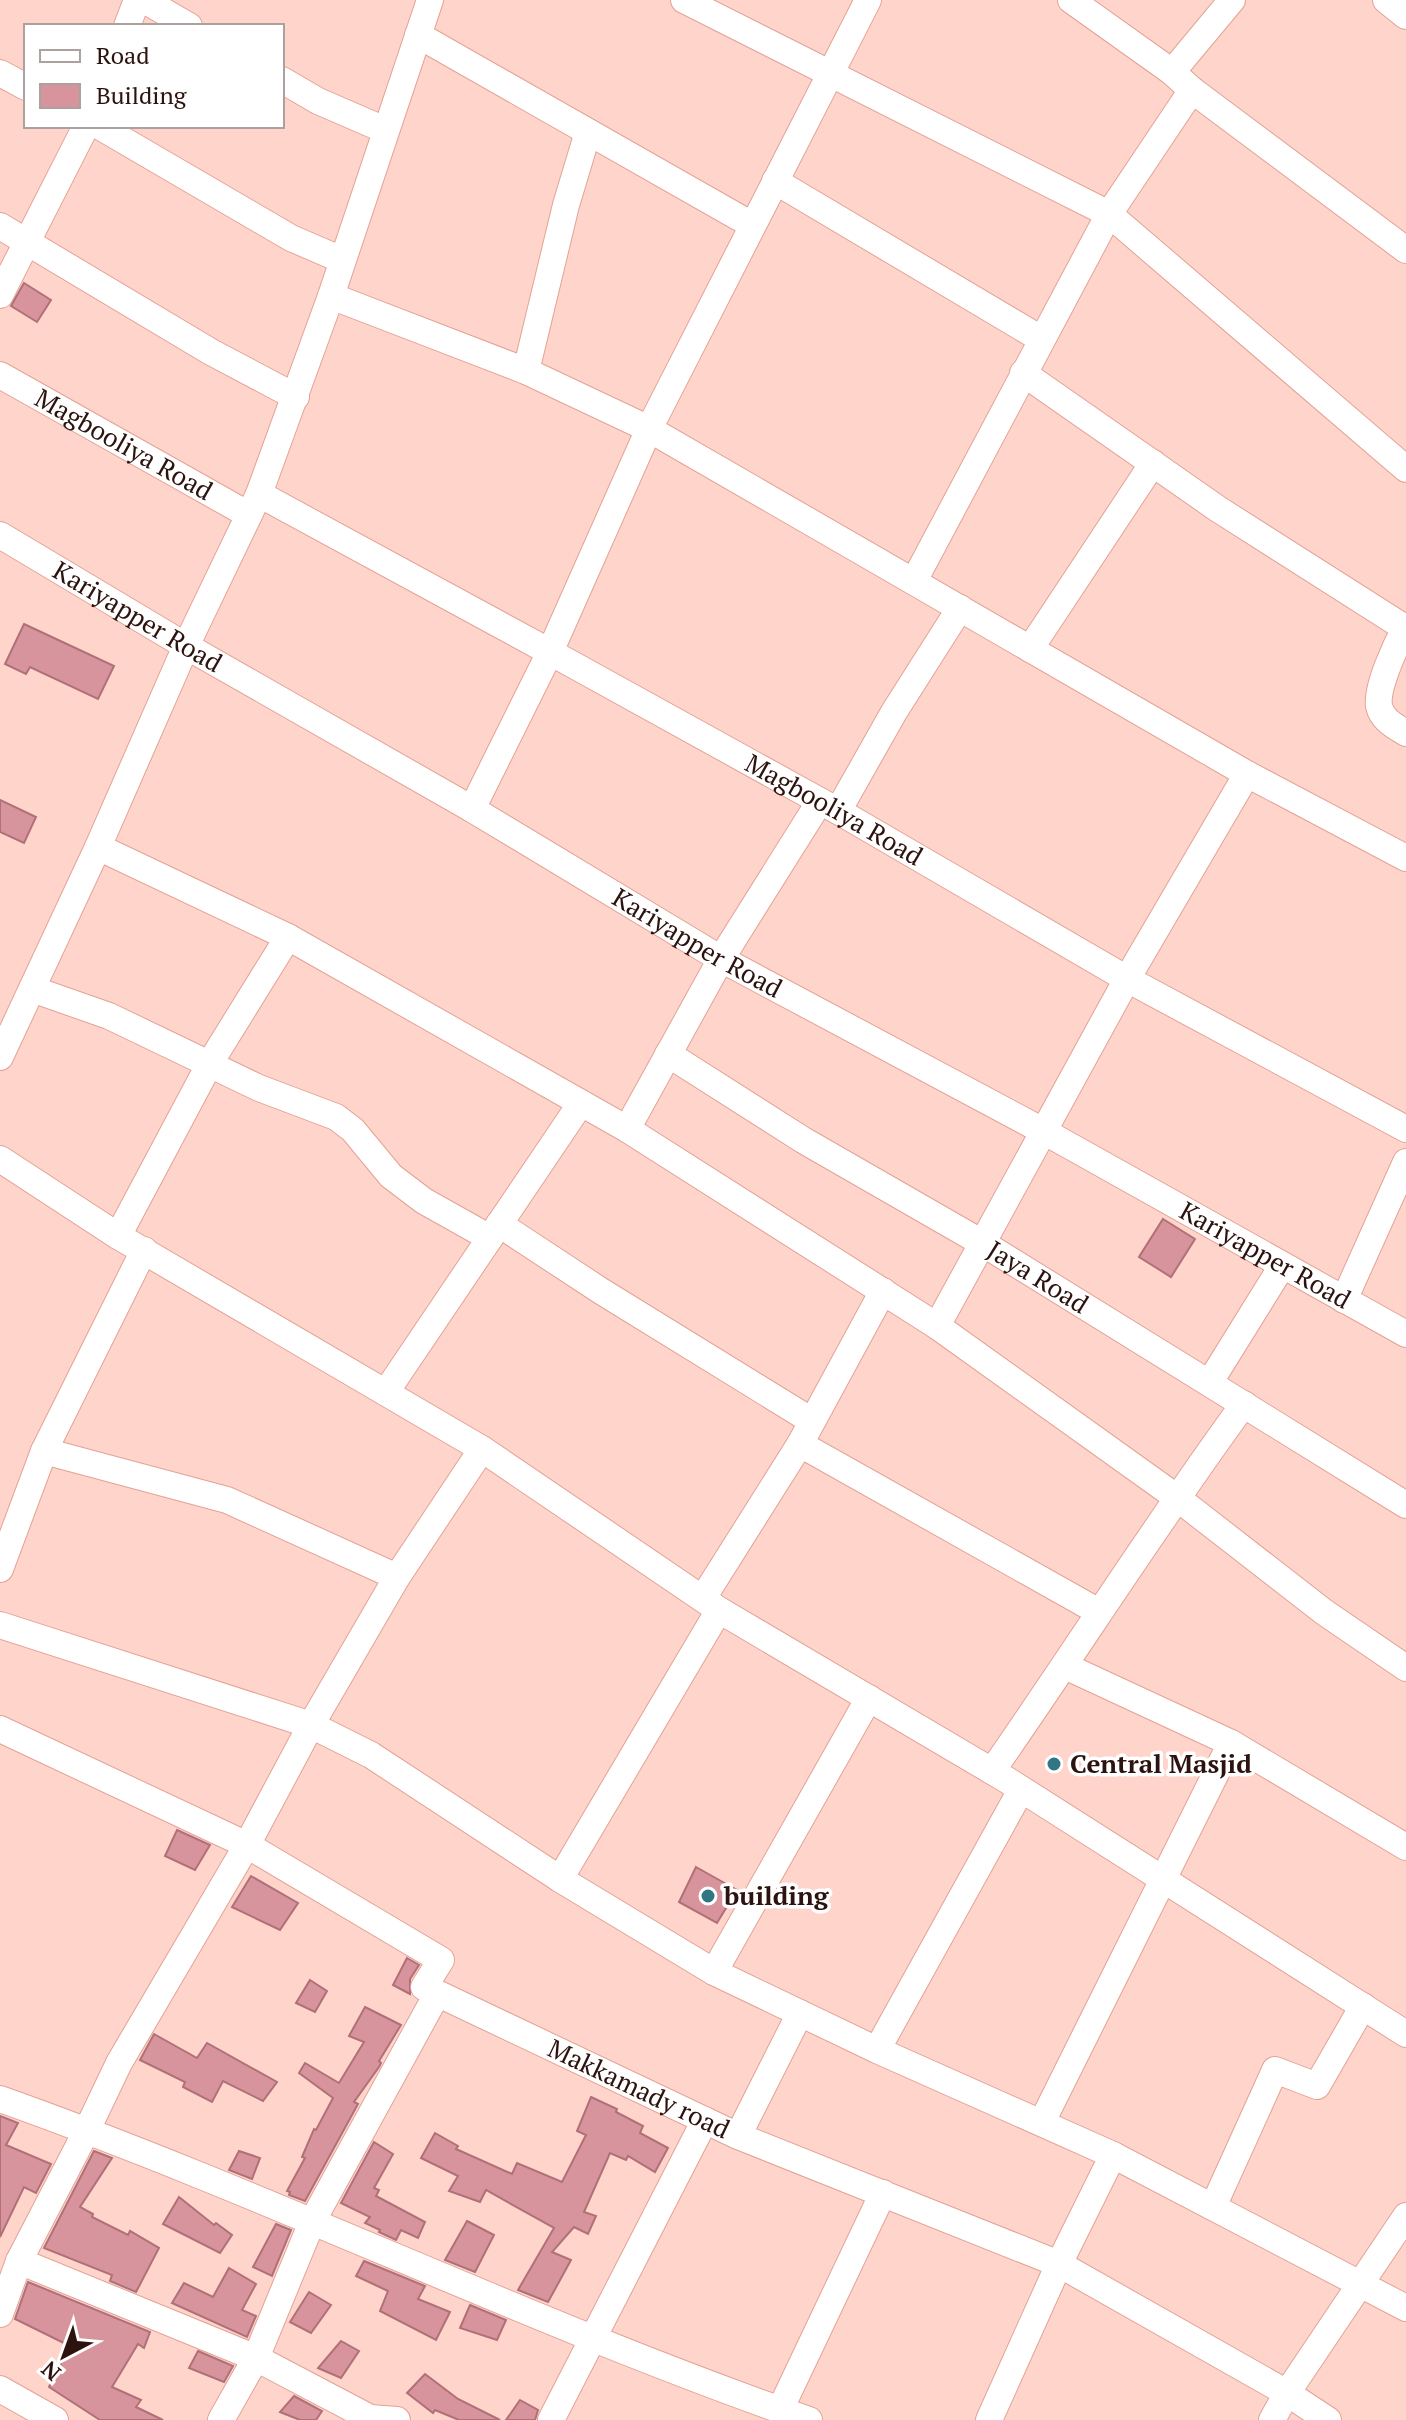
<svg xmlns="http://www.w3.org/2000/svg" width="1406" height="2420" font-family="'PT Serif',serif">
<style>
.building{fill:#d8949c;stroke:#b07078;stroke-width:2}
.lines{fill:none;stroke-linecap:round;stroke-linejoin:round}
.minor-casing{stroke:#e4a294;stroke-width:28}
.minor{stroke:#fff;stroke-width:26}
.poi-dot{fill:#307683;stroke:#fff;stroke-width:3}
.labels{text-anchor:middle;stroke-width:7;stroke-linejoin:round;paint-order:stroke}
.street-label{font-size:26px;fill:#2c130f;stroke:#fff}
.poi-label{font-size:26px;font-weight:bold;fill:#2c130f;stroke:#fff;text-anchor:start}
</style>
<rect width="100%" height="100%" fill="#fed4cb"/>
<!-- building -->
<g class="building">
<polygon points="24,283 51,300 37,322 11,306"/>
<polygon points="24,624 114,666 98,699 30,667 26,674 5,664"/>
<polygon points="0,800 36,817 24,843 0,832"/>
<polygon points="1163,1219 1195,1239 1171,1277 1139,1257"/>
<polygon points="177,1830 210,1845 195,1870 165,1856"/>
<polygon points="696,1867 737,1890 717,1923 679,1902"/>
<polygon points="251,1876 298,1903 280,1930 232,1907"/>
<polygon points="407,1958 419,1965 410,1979 410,1994 393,1985"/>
<polygon points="310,1980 327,1991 315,2012 296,2003"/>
<polygon points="365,2007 401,2025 379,2061 381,2063 379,2067 354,2102 358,2104 305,2201 289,2195 290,2192 287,2191 305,2158 302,2157 314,2129 316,2130 333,2098 299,2073 305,2063 339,2083 364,2042 349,2036"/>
<polygon points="154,2034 197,2058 207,2043 277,2082 263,2101 223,2081 212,2102 183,2087 185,2082 140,2060"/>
<polygon points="591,2097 617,2109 616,2112 643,2126 640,2133 668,2148 655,2172 628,2156 626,2160 610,2153 584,2212 596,2216 588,2234 574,2227 552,2252 571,2260 548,2302 518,2290 554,2228 486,2190 480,2202 449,2191 458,2176 421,2158 435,2133 458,2146 456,2149 512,2174 517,2163 562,2182 586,2135 577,2131"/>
<polygon points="0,2116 18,2123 6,2145 51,2164 36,2193 24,2187 0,2237"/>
<polygon points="374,2142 393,2154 374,2188 379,2190 376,2196 425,2222 418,2238 401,2230 396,2240 379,2232 380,2230 365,2223 370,2217 341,2203"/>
<polygon points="94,2151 112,2158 80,2207 93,2214 92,2217 128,2235 130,2231 159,2248 136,2292 110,2281 112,2275 44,2248"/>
<polygon points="239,2151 260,2158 252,2179 229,2170"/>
<polygon points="179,2197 214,2225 216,2223 232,2235 220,2253 163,2224"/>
<polygon points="467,2221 494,2235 475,2272 445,2260"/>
<polygon points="276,2224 291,2230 272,2276 253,2267"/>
<polygon points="364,2261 425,2286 418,2299 450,2312 436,2340 380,2311 388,2291 356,2276"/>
<polygon points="229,2268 256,2284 242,2310 256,2316 247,2337 172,2303 184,2283 213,2297"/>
<polygon points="28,2282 150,2332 144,2348 138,2344 112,2387 141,2400 136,2407 163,2420 100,2420 49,2387 70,2346 15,2319"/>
<polygon points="309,2292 331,2305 311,2333 290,2322"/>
<polygon points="470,2305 506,2320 497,2340 460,2328"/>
<polygon points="341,2341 359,2351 341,2378 318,2368"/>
<polygon points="198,2351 233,2366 224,2382 189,2368"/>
<polygon points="425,2374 458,2399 500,2420 459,2420 435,2410 433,2413 407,2393"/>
<polygon points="294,2396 322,2411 316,2420 300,2420 280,2412"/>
<polygon points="520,2400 538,2410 535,2420 506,2420"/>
</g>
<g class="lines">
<!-- minor casing -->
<g class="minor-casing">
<g id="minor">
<polyline points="144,0 189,26"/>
<polyline points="684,0 1109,214 1406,469"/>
<polyline points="1071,0 1172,72 1192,90 1406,250"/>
<polyline points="1386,0 1406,16"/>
<polyline points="127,26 137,0"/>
<polyline points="418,35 752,225"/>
<polyline points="1172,72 1232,0"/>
<polyline points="0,73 26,87"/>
<polyline points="282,80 318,101 385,130"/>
<polyline points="99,126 291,238 342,260"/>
<polyline points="775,181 1041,339"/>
<polyline points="0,226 211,352 296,397"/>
<polyline points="0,295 86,126"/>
<polyline points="331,296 526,371 649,429 1247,774 1406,858"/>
<polyline points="526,371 566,205 588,132"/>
<polyline points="1023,373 1218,509 1405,628"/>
<path id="s1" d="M0,375L249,515"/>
<path id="s2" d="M259,494L550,652L838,811L1127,979L1406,1129"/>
<path id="s3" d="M0,535L186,646L472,809L721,959L1045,1132L1406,1334"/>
<polyline points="914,581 1109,214 1192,90"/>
<path d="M1406,626C1397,643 1376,687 1379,706C1382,720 1395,726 1406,733"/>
<polyline points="1030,649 1153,463"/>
<polyline points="472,809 550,652 649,429 868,0"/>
<polyline points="838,811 894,712 960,608"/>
<polyline points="98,847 288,937 627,1129 937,1326 1176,1497 1324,1612 1406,1668"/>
<polyline points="32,989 109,1016 259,1088 336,1117 353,1130 391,1176 424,1201 490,1238"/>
<path id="s4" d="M668,1054L803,1140L984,1244L1406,1505"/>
<polyline points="0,1057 98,847 186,646 259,494 331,296 430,0"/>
<polyline points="627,1129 721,959 820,801"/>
<polyline points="0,1159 118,1236 482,1449 719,1610 1007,1780 1406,2034"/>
<polyline points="499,1224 601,1291 812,1421"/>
<polyline points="118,1236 210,1063 288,937"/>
<polyline points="883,1291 800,1444 1099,1612"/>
<polyline points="1344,1300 1406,1162"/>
<polyline points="937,1326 1127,979 1247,774"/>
<polyline points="1210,1382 1282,1266"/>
<polyline points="386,1392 581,1103"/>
<polyline points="44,1451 227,1500 397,1577"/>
<polyline points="0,1569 44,1451 144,1250"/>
<polyline points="703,1598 800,1444"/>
<polyline points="0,1625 311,1725 371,1755 560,1879 714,1972 877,2050 1113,2155 1406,2308"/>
<polyline points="1065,1666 1231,1743 1406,1847"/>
<path id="s5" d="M0,1729L247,1845L441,1960L424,1987L738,2136L1059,2264L1287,2393L1328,2420"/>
<path d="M992,1771C1077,1649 1156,1524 1244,1404"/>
<polyline points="560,1879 719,1610"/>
<polyline points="714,1972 869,1698"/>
<polyline points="877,2050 1021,1790"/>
<path d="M0,2099C273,2196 535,2325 809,2420"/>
<polyline points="1042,2122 1231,1743"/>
<polyline points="738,2136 800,2013"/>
<polyline points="1213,2207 1275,2070 1317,2086 1363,2006"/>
<polyline points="19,2261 256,2358 370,2418 397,2420"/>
<polyline points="0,2314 19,2261 87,2130 119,2063 247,1845 311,1725 397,1577 482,1449"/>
<polyline points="0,2389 55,2420"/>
<polyline points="780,2410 883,2193"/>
<polyline points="221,2420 256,2358 312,2222 437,1994"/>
<polyline points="551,2420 705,2120"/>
<polyline points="989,2420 1059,2264 1113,2155"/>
<polyline points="1272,2420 1287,2393 1406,2216"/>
</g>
</g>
<!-- minor -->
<use href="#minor" class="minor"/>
</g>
<!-- markers -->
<g class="poi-dot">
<circle cx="1054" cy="1764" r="8"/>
<circle cx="708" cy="1896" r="8"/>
</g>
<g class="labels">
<!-- street labels -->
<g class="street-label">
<text dy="9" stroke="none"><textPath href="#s1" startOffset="142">Magbooliya Road</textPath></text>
<text dy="9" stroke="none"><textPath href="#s3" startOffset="160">Kariyapper Road</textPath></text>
<text dy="9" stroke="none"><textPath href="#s2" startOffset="656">Magbooliya Road</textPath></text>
<text dy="9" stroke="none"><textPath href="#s3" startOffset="808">Kariyapper Road</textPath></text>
<text dy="9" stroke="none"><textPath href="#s3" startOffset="1456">Kariyapper Road</textPath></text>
<text dy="9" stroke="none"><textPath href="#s4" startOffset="432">Jaya Road</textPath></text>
<text dy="9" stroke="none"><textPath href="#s5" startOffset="768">Makkamady road</textPath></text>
</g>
<!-- poi labels -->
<g class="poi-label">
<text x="1070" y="1773">Central Masjid</text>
<text x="724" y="1905">building</text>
</g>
</g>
<!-- legend -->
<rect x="24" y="24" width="260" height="104" fill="#ffffff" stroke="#aba19f" stroke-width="2"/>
<rect x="40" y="50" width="40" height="12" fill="#ffffff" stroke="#aba19f" stroke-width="2"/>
<text x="96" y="64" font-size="24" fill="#2c130f">Road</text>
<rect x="40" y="84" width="40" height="24" fill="#d8949c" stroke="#aba19f" stroke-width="2"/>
<text x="96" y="104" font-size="24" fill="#2c130f">Building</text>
<!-- north arrow -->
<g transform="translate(64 2356) rotate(221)" stroke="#ffffff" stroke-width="6" paint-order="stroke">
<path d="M0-6L14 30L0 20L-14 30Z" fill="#2c130f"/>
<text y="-12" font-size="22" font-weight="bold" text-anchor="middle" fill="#2c130f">N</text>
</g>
</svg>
